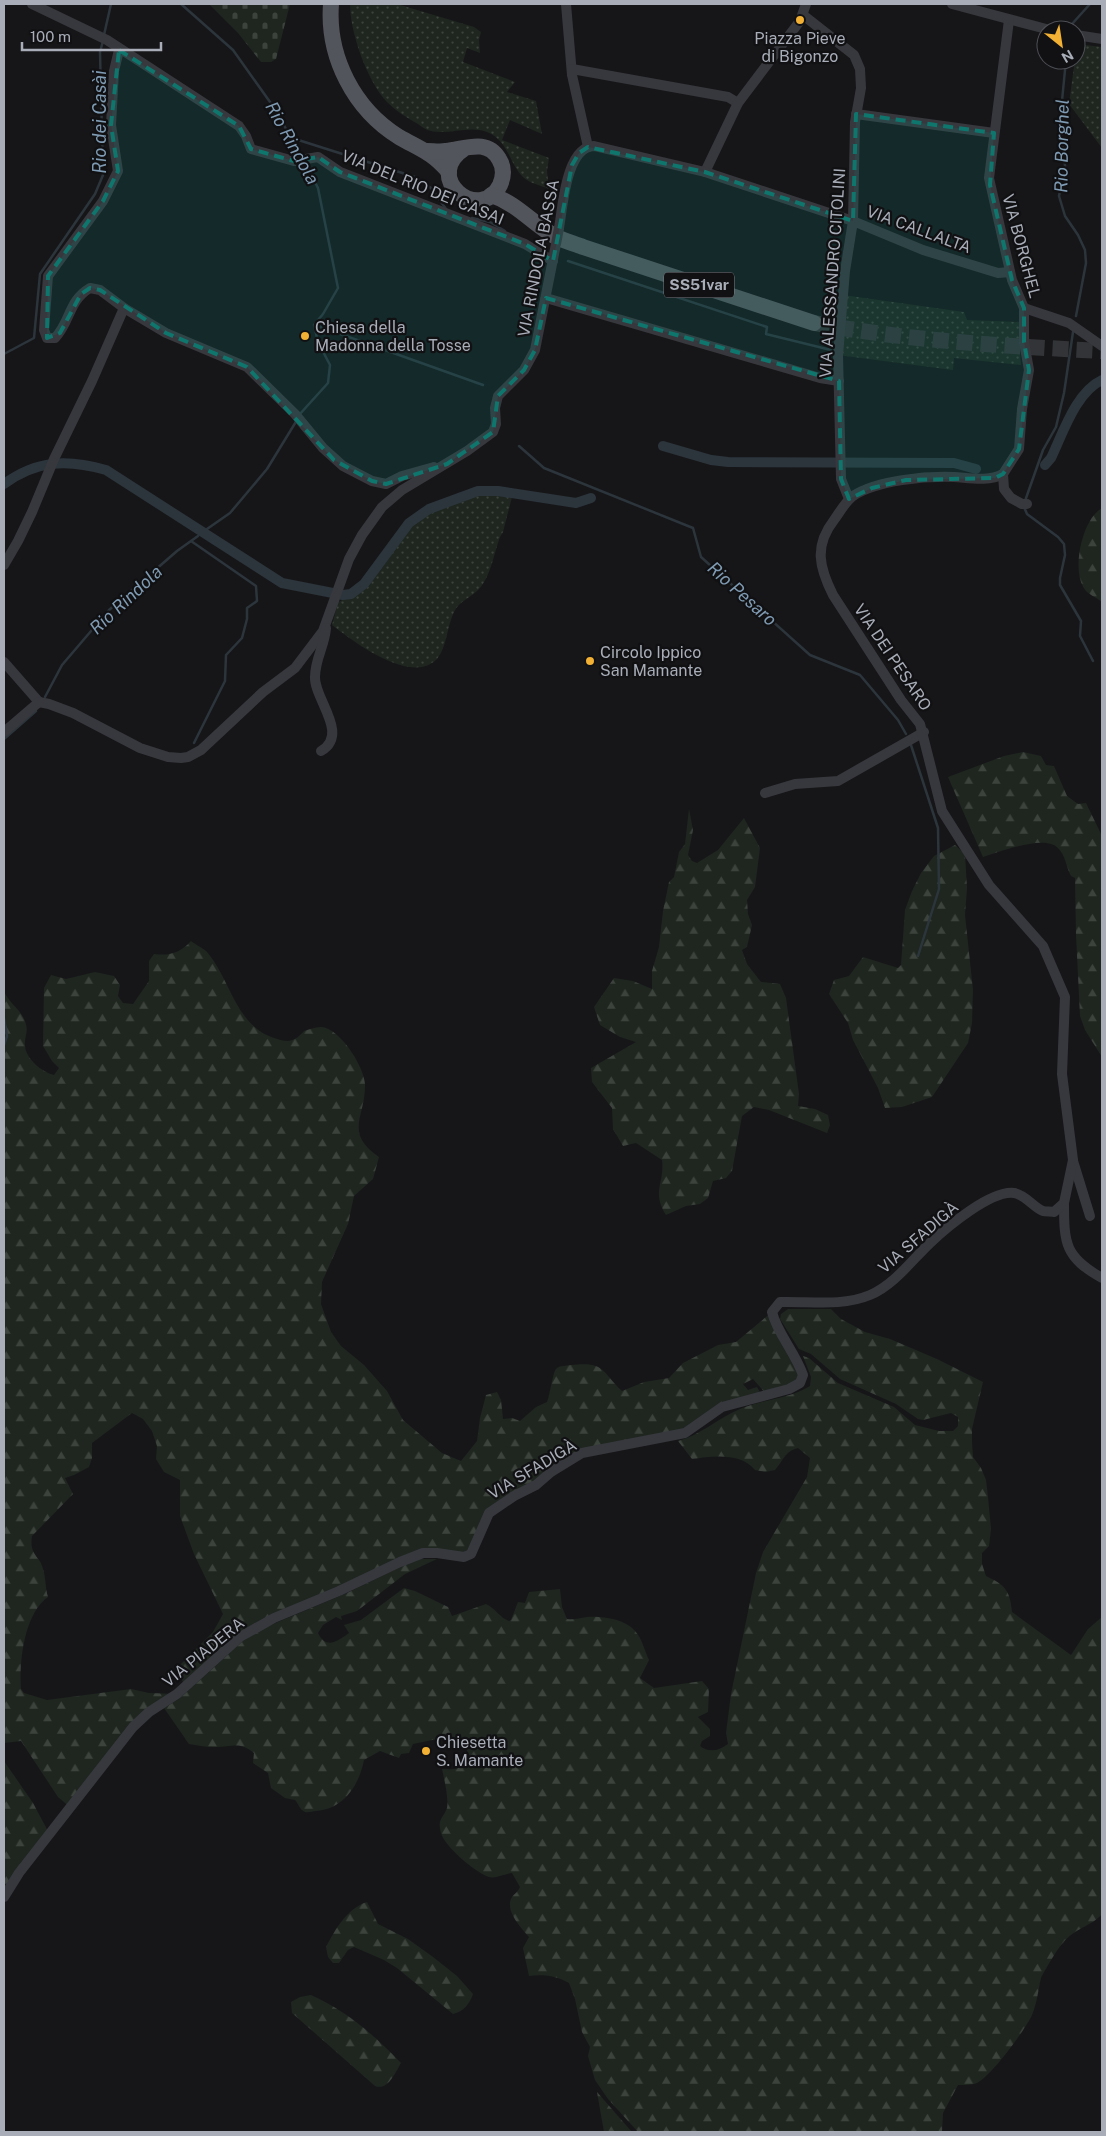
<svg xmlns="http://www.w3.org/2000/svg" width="1106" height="2136" font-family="'Public Sans',sans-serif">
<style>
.green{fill:url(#green-dots)}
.forest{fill:url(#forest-firs)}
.cemetery{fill:url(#cemetery-stones)}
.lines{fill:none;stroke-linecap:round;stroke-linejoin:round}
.stream{stroke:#2c353c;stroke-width:2.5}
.canal{stroke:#2c353c;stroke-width:10}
.primary-tunnel{stroke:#333438;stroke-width:16;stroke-dasharray:16 8;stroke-linecap:butt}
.street{stroke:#37383d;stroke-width:10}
.primary{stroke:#53555c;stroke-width:16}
.street-bridge{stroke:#37383d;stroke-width:10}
.marked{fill:#0f766e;fill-opacity:0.2;stroke:#0f766e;stroke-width:4;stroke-dasharray:10 6;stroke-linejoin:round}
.poi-dot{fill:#f2b134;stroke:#111113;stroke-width:2}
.labels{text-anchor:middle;stroke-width:4.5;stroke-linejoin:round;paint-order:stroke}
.shield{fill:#111113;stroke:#7b7e86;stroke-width:1}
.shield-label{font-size:15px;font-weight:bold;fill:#a8adb8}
.poi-label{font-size:16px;fill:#a8adb8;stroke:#111113;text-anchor:start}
.street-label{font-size:16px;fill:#a8adb8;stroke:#111113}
.water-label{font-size:18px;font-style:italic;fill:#7f9bb3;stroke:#111113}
</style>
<defs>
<pattern id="green-dots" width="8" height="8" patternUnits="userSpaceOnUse" patternTransform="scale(1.25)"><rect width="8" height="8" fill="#1e261f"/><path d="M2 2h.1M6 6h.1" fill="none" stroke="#3c433d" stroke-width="1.8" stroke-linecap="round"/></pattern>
<pattern id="forest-firs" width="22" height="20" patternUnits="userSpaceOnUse" patternTransform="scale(1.25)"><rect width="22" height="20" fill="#1e261f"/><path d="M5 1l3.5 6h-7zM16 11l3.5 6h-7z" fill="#3c433d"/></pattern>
<pattern id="cemetery-stones" width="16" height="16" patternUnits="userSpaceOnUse" patternTransform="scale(1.25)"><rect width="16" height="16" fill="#1e261f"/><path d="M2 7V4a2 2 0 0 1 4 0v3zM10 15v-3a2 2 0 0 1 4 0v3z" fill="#3c433d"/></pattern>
</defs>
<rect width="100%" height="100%" fill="#161618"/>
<!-- green -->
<g class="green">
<path d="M350,4H397L474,27L481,32L479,40L480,53L467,48L463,62L515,82L507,92L536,101L542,134L510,120L502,140L549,158L547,171L549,189C542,186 530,183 524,178C509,164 509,141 487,132C469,125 450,135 431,131C426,130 422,127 418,124C407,118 396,111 387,102C367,81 350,32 350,4Z"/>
<polygon points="1077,44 1102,47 1102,148 1069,104"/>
<polygon points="843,295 964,312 967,320 1021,322 1019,337 1021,365 954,358 953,370 838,355"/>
<path d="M477,494L503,495L512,497L503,532L500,537C494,553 491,576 479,589C471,598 459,601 454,612C447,626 447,647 437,659C411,686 353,641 332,625L338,602C384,584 386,541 420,518C437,507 458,501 477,494Z"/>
</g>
<!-- forest -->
<g class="forest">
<path d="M1102,508V602C1097,598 1090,595 1086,591C1070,572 1082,519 1102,508Z"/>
<path d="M1023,752L1041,756L1046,765L1054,766L1067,796L1078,804L1086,803L1102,836V1057L1085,1030L1080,1016L1076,935L1075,878L1071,876C1066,867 1066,856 1058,848C1045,834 999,852 983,857L948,777L1004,756Z"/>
<path d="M689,809L693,830L688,855L692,861L697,863L718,850L744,818L760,848L755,887L747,900L748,914L752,925L747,947L742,950L747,964L761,982L780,984L786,998L799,1094L798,1106L815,1109L828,1115L830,1125L827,1133L769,1110L754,1107L742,1116L732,1171L726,1178L713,1181L708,1198L700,1204L686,1206L666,1215C651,1191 665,1183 662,1160L636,1143L623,1146L613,1129L612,1108L592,1082L591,1068L636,1042L620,1037L600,1025L594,1007L614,978L633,981L652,989V971L659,947L663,911L669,882L674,877L679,852L685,844Z"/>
<polygon points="955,845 965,854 967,888 965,915 973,990 972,1023 968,1043 932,1097 902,1107 885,1108 878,1088 853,1040 848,1023 829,994 834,980 849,976 863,957 898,968 901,965 905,910 912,891 921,873 934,856"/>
<path d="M191,941C196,945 203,948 207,952C231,980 235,1025 274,1038C289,1043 294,1042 304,1031C311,1029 319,1025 326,1028C343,1034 364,1067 365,1084C366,1117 343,1132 379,1157L373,1179L354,1196L348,1224L322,1282L321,1304L331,1332L341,1346L364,1365L387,1391L403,1420L442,1453L461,1461L477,1441L480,1418L486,1395L497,1392L501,1400L503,1419L512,1418L520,1421L536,1407L547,1402C550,1394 553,1372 556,1369C560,1365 566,1366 571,1365C605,1361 601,1371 622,1391L644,1382L669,1378L683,1363L718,1345L736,1342L772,1312L791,1347L800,1383L767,1395L753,1379L743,1384L748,1390L757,1387L762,1396L740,1402L700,1425L591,1451L499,1503L471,1554L431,1553L264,1622L185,1687L177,1668L213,1632L223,1614L194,1554L180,1516V1480L164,1472L156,1459L157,1446L152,1431L143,1419L132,1413L92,1443V1458L89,1467L74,1475L65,1478L73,1494L32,1536C29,1556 40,1555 43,1569C46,1578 45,1588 48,1597C24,1614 19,1662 21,1689L24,1693L47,1700L131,1689L149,1693L177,1694L149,1712L71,1808L58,1797L21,1741L4,1743V991C8,1002 20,1009 24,1019C30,1032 24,1035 25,1046C26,1059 42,1072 54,1075L59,1068L52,1061L43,1046L44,988L51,975L66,979L95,972L114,976L120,985L118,996L123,1003L133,1004L149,981V961L154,954C170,956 180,953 191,941Z"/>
<path d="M788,1309H831L841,1319L865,1332L890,1339L937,1359L983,1382L972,1429V1443L973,1457L981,1468L986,1480L988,1497L991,1529L989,1546L982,1553V1564L986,1576C1005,1585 1010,1590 1012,1612L1071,1655L1088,1629L1102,1617V1914C1092,1926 1073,1929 1063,1943C1059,1946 1042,1975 1041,1978C1038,1991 1037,2003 1032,2015C1025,2030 992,2075 977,2083C972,2085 964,2085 958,2085L943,2113L942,2132H638L608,2099L595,2080L588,2056L590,2047L582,2032L575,1999L569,1983C557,1976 544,1974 529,1976L523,1948L529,1937C521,1928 504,1910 512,1897C515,1893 518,1892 520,1887L512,1873C505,1874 495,1879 489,1877C476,1873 444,1846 441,1833C437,1818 443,1819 447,1808C449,1799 444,1778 442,1769C455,1770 464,1769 470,1757L464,1744L437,1739L413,1744L409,1753L401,1754L399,1758L380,1751L364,1760C359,1785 344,1809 316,1811C312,1811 309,1813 305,1812C299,1809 299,1804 295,1800L285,1798L271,1788L268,1773L253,1763L254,1753C238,1740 231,1748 213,1747C205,1747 197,1745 189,1744L164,1708L179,1699L243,1641L266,1627L347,1593L417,1559H437L405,1574L357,1611L341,1616L342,1620L336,1617L323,1625L318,1633C326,1650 338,1641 349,1633L344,1625L361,1620L404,1588L415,1591L448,1607L452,1616L486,1604C495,1608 500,1618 509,1621L511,1620L518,1602L525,1603L529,1592L560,1589L562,1607L567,1619C575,1620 579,1618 587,1617C602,1616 625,1619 635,1631C642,1638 645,1652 649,1660L640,1678L654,1688L702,1681L709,1689L708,1712L698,1717L710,1729V1736L702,1741L700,1746C709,1753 718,1751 728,1744L726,1733L731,1694L756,1573L763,1552L807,1477L810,1458L798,1448C785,1451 783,1461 775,1470L765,1472L755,1470C741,1452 712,1456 692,1459L678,1441C701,1435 718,1418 740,1409C763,1399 789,1399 810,1386L811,1377L803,1356L809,1358L838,1383L894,1407L915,1425L939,1431H953L958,1426V1417L951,1413L923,1420L918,1419L896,1404L840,1379L811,1354L799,1349L780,1319L781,1314Z"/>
<polygon points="4,1761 33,1803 50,1835 4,1898"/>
<path d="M367,1902L378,1924L408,1939L433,1957L457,1976L473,1994C469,2005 464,2011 453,2014L397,1968L384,1960L354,1947L348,1950L339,1963H333L328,1957L326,1947C335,1930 347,1908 367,1902Z"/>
<path d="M311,1995C347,2011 374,2035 401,2063C395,2073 388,2091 375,2086L292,2013L291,2002L300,1997Z"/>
<polygon points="597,2092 632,2132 604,2132"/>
</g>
<!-- cemetery -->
<polygon class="cemetery" points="209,4 290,4 276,59 271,62 261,62 238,33"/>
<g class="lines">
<!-- stream -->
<g class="stream">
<polyline points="181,4 233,50 275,109 301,156"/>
<polyline points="1069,30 1072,24 1090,4"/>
<polyline points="104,35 111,4"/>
<polyline points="1066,60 1060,121 1065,166 1059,196 1065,216 1078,235 1085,250 1086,263 1076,316"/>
<polyline points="292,138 415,177 431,188 446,209"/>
<polyline points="472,218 490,222 505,231"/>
<polyline points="568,261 767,327 766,334 831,350"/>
<polyline points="315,325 483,385"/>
<polyline points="4,354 34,338 40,274 95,194 103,175 100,52 103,41"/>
<polyline points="299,415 328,383 330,365 318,342 314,325 323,314 338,288 318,188 305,163"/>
<polyline points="519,446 544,468 693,528 701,557 810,655 860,675 898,720 906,734"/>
<polyline points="1025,501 1043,450 1056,427 1064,393 1073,332"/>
<polyline points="1024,507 1027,514 1058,537 1064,544 1065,555 1060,578 1060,585 1081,621 1080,636 1093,661"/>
<polyline points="207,529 230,513 267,469 297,420"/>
<polyline points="191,541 256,586 257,601 247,608 247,619 242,638 226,655 225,681 194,743"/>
<polyline points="45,697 62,665 109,610 177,551 198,536"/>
<polyline points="4,739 36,711"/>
<polyline points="910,742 938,828 939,889 918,956"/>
<polyline points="4,1018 7,1036 4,1045"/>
</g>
<!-- canal -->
<g class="canal">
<polyline points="663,446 711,460 728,462 954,463 976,469"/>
<path d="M1045,465L1051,458C1063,433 1076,392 1102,380"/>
<path d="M4,484C37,460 67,459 106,470L282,583L343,595L351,594L364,584L409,523L429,509L478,491H498L576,503L591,498"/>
</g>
<!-- primary-tunnel -->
<path class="primary-tunnel" d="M814,323C909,341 1006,346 1102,351"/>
<!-- street -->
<g class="street">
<polyline points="32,4 107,40 239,126 246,136 251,149 294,161 318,157 340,172 525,244 553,261"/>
<polyline points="566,4 572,75 588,147"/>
<polyline points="952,4 1050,30"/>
<polyline points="803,15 854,55 860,69 861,88 855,122 853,221 845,271 838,355 841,479 849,499"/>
<polyline points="1009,20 989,178 1012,280 1024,308 1024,342 1029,370 1022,409 1019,449 1003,474 1004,489 1011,498 1022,504 1027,504"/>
<polyline points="1076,35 1102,39"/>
<path d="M119,50L114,71L111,125L118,171L103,201L48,276L44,330L47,338H55C71,321 68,301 90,288L100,290L124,308L166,333L247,367L295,414L323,448L343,466L372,481L386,484L402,476L434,467"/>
<polyline points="572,69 728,97 738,103"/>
<polyline points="856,114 994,133"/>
<polyline points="705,172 738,103 800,21 806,4"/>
<path d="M559,228C563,206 566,147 594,146L705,172L853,221L923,250L998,273L1010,272"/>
<polyline points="546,298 820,378 839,381"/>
<polyline points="1024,308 1069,323 1102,346"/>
<polyline points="4,565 18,541 32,512 54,459 92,381 124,308"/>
<polyline points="4,662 39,702"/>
<polyline points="39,702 49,704 73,713 140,748 168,757 181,758 188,757 201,750 263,692 295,668 323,631 349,559 362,535 382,507 402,490 467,451 493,432 496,424 495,408 498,396 524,370 535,350 556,244"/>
<polyline points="4,732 39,702"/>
<path d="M321,751C350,734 314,699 315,677C315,659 325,645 326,628"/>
<polyline points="765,793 795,784 838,781 924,732"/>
<polyline points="1073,1161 1090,1216"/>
<path d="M1064,1203C1064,1244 1065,1257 1102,1278"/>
<path d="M4,1897L19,1873L133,1727L149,1712L177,1694L240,1637L274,1618L339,1591L400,1562L423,1553H437L464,1557L471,1554L489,1513L514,1496L536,1485L551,1472L582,1453L685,1433L722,1407L789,1389L800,1383L803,1375C795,1352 777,1333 772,1312L780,1302C810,1301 841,1307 870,1295C894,1285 912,1260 930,1243C947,1227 991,1190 1014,1193C1026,1195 1034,1208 1043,1211C1046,1212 1051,1211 1054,1212L1064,1203L1073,1160L1062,1074L1065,997L1043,946L989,885L942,811L920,724L901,700L833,595C819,567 814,546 834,520C840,512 845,502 853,496C877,480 926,476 954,477C970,478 988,482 1003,474"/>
</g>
<!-- primary -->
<g class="primary">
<path d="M331,4C327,57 354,109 399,137C420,149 432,152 449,172"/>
<path d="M427,151C433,151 440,152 446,151C465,149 487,138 499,159C504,167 504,176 500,185C480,225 420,177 465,148"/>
<path d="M491,195C516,203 529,220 551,234C560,240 573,243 583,247L814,323"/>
</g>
<!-- street-bridge -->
<polyline class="street-bridge" points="556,244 559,228"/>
</g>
<!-- marked area -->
<path class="marked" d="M119,50L239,126L251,149L294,161L318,157L340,172L525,244L553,261L572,165L579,153L588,147L705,172L853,221L856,114L994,133L990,185L1012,280L1024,308V342L1029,370L1019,449L1003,474L995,478L906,480L872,488L849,499L841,479L839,381L546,298L535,350L524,370L498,396L493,432L447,464L386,484L372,481L334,460L247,367L166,333L100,290L90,288L81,294L60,333L47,338L48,276L103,201L118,171L111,125Z"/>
<!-- markers -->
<g class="poi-dot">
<circle cx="800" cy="20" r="5"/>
<circle cx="305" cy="336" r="5"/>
<circle cx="590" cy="661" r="5"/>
<circle cx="426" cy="1751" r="5"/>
</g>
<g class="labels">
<!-- shield labels -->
<rect class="shield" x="664" y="272.5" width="70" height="25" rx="4"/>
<g class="shield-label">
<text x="699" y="290">SS51var</text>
</g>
<!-- poi labels -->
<g class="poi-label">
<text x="800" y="44" text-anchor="middle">Piazza Pieve<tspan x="800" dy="18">di Bigonzo</tspan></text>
<text x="315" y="333">Chiesa della<tspan x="315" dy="18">Madonna della Tosse</tspan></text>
<text x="600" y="658">Circolo Ippico<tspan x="600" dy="18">San Mamante</tspan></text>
<text x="436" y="1748">Chiesetta<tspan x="436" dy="18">S. Mamante</tspan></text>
</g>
<!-- street labels -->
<g class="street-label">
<text transform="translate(423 187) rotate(22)" y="6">VIA DEL RIO DEI CASAI</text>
<text transform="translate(919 229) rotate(20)" y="6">VIA CALLALTA</text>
<text transform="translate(1022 246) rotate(75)" y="6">VIA BORGHEL</text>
<text transform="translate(538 258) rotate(-79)" y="6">VIA RINDOLA BASSA</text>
<text transform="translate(832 273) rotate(-86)" y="6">VIA ALESSANDRO CITOLINI</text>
<text transform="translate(893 657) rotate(56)" y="6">VIA DEI PESARO</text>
<text transform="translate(918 1237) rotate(-41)" y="6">VIA SFADIGÀ</text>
<text transform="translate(532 1469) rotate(-31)" y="6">VIA SFADIGÀ</text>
<text transform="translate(203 1652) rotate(-39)" y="6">VIA PIADERA</text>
</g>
<!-- water labels -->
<g class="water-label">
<text transform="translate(100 122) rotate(-90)" y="6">Rio dei Casài</text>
<text transform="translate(292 143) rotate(61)" y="6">Rio Rindola</text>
<text transform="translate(1062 146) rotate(-89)" y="6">Rio Borghel</text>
<text transform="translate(742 594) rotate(42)" y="6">Rio Pesaro</text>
<text transform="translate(126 600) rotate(-43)" y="6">Rio Rindola</text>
</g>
</g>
<!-- border -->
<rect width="1106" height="2136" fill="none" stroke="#a8adb8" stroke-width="10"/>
<!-- north arrow -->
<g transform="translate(1061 45) rotate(150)"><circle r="24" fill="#111113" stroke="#4d4f55"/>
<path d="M0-4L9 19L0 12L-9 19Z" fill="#f2b134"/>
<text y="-8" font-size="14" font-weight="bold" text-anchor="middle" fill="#a8adb8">N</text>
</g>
<!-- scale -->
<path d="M22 42v8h139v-8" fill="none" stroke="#a8adb8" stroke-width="2.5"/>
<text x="30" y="42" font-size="15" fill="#a8adb8" stroke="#111113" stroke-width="4" paint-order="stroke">100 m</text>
</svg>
